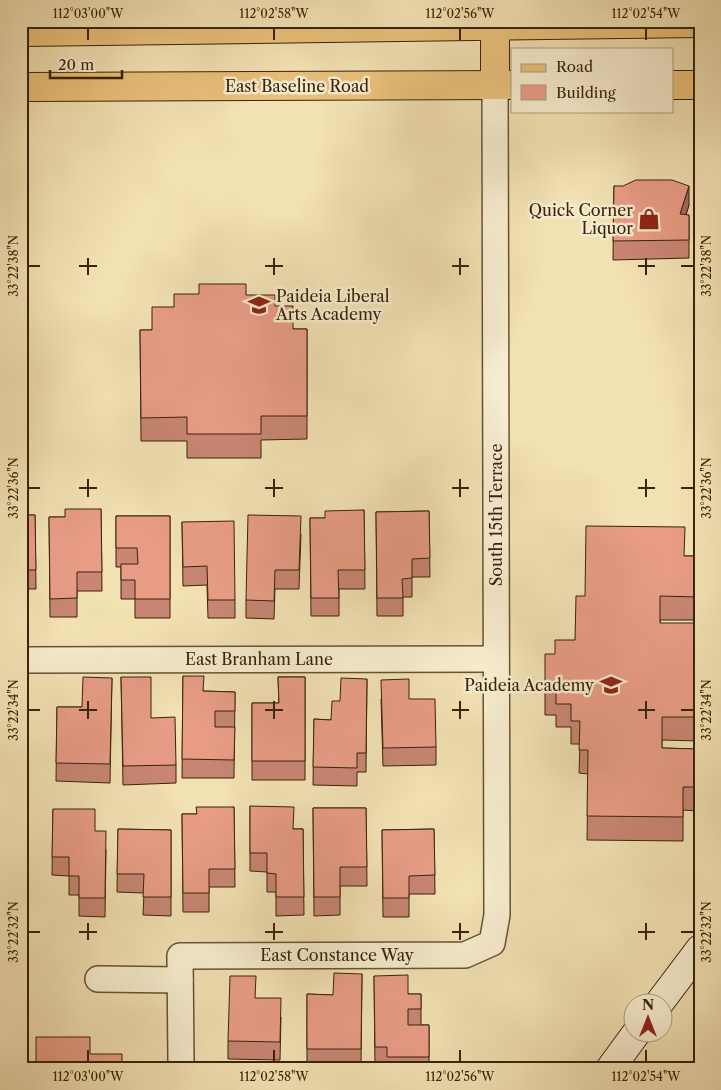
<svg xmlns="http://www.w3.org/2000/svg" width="721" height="1090" font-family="'Libre Caslon Text',serif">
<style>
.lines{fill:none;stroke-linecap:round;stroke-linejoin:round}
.street-casing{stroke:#675235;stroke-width:28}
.secondary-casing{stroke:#39230b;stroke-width:30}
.primary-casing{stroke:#39230b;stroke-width:30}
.street{stroke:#f7ecce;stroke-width:25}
.secondary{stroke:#f7ecce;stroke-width:28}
.primary{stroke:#e9c07a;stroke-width:28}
.wall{fill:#c88673;stroke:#39230b}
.shaded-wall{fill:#a26d5e;stroke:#39230b}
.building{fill:#e89c86;stroke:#39230b}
.ticks{fill:none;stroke:#39230b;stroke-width:2}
.labels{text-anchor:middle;stroke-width:5;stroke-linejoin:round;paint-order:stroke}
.street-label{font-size:16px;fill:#39230b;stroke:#f7ecce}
.poi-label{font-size:16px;fill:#39230b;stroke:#f7ecce;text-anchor:end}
.neatline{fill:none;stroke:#39230b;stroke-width:2}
.ticks-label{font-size:12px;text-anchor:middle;fill:#39230b}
</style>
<rect width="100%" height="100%" fill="#f2e1b3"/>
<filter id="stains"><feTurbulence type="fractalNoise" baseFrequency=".004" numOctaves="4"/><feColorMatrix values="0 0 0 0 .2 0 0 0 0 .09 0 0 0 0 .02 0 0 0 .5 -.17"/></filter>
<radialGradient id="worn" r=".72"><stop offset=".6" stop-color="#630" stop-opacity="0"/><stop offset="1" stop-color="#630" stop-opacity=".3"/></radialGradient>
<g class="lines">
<!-- street casing -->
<g class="street-casing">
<g id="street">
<polyline points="21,660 496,659"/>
<polyline points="98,979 180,980"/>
<polyline points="183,1069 181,1062 180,956 465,955 492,943 497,915 495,85"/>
</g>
</g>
<!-- secondary casing -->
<g class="secondary-casing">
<g id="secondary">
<polyline points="660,1002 700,949"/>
<polyline points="610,1069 637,1032"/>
</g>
</g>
<!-- primary casing -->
<g class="primary-casing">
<g id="primary">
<polyline points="495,26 495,85"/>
<polyline points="21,32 700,23"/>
<polyline points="672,85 700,85"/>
<polyline points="21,87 512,85"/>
</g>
</g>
<!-- street -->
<use href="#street" class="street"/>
<!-- secondary -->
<use href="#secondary" class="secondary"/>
<!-- primary -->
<use href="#primary" class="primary"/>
</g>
<!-- wall -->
<g class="wall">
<polygon points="614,186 689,205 686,215 689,215 689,258 613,260"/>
<polygon points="246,295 275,306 293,329 307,329 307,439 261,440 261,458 187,458 187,441 141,441 140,330 152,330 174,307"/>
<polygon points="101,509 102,591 77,591 77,617 50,617 49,517 65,517"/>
<polygon points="364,510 365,589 339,589 339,616 311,616 310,518 325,518"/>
<polygon points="429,511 430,577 412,577 412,597 403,597 403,616 377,616 376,512"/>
<polygon points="21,515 35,515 36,589 21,589"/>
<polygon points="116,516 170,516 170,618 135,618 135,599 121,599 121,567 116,567"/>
<polygon points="182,522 235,600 235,618 208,618 207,585 183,586"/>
<polygon points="301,534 299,589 275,589 274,619 246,618 246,600"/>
<polygon points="685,556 698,556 698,620 660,620 660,623 697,645 700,645 700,741 662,740 662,748 698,749 698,811 683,810 683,841 587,840 588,774 579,773 580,744 571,744 571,727 556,727 556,715 545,715 545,691 555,654 575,640 585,596"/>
<polygon points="183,676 204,691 235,692 234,778 182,778"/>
<polygon points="121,677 151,718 176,765 176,783 123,785"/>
<polygon points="278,677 305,677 305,780 252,780 252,703 279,703"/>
<polygon points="112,678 110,783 56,781 57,707 82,707"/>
<polygon points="367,679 366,772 357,772 357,786 313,785 314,719 331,720 340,701"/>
<polygon points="381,699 409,699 436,747 436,765 383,766"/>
<polygon points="250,806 294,829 303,829 304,915 276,916 276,892 267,892 267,872 250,871"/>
<polygon points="234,807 235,887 209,887 209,912 183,912 182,814 196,814"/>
<polygon points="313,808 366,808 367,886 340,886 340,915 314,916"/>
<polygon points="53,809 95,831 106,850 105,917 79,916 79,895 69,895 69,876 52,875"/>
<polygon points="118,829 171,830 171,916 143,915 144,893 117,892"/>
<polygon points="434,829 435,894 409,894 409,917 383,917 382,830"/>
<polygon points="362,974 361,1068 307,1067 307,994 333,995"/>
<polygon points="374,976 408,994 421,994 421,1025 429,1025 429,1069 387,1069 387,1066 375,1066"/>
<polygon points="281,1017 280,1060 228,1059 228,1041"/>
</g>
<!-- shaded-wall -->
<polygon class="shaded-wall" points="689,186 689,205 680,233 680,214"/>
<!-- building -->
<g class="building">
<polygon points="636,180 672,180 689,186 680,214 689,215 689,240 613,241 614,186 623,186"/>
<polygon points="199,284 246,284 246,295 275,295 275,306 293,306 293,329 307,329 307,416 261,416 261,434 187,434 187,417 141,418 140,330 152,330 152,307 174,307 174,294 199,294"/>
<polygon points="65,509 101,509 102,572 77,572 77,598 50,599 49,517 65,517"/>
<polygon points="364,510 365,570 338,570 339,598 311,598 310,518 325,518 325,511"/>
<polygon points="429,511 430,558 412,559 412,578 402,579 403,598 377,598 376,512"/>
<polygon points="21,515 35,515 36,570 21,570"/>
<polygon points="248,515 301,516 299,570 275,570 274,601 246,600"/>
<polygon points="116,516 170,516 170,599 135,599 135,580 121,580 121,564 138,564 137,548 116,548"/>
<polygon points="234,521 235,600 208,600 207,566 183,567 182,522"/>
<polygon points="586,526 685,527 684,556 698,556 698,597 660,596 660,623 697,623 696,645 700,645 700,717 662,717 662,748 698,749 698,787 683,787 683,817 587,816 588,750 579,750 580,721 571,721 571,704 556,704 556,691 545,691 545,654 555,654 555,640 575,640 576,596 585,596"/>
<polygon points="183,676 204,676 203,691 235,692 235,711 215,711 215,727 235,727 234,760 182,759"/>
<polygon points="83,677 112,678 110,764 56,763 57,707 82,707"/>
<polygon points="121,677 151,677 151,718 175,717 176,765 123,766"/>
<polygon points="278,677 305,677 305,761 252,761 252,703 279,703"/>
<polygon points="341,678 367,679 366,753 357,753 357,768 313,767 314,719 331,720 332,701 340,701"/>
<polygon points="409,679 409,699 435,699 436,747 383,748 381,680"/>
<polygon points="250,806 294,807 293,829 303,829 304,897 276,897 276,874 267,873 267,853 250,853"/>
<polygon points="196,807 234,807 235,869 209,869 209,893 183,893 182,814 197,814"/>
<polygon points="313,808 366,808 367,867 340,867 340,897 314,897"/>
<polygon points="53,809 95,809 95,831 106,831 105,898 79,898 79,876 69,876 69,857 52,857"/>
<polygon points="118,829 171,830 171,897 143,897 144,874 117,874"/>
<polygon points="434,829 435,875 409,876 409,898 383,898 382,830"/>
<polygon points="334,973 362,974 361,1049 307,1049 307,994 333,995"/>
<polygon points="408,975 408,994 421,994 421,1009 408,1009 408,1025 429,1025 429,1057 387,1057 387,1047 375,1047 374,976"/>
<polygon points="230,976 256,976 255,998 281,998 280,1042 228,1041"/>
<polygon points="36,1037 90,1037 90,1054 122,1054 122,1069 36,1069"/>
</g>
<!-- ticks -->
<path class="ticks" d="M88,28V40M274,28V40M460,28V40M646,28V40M88,258V275M274,258V275M460,258V275M646,258V275M28,266H40M79,266H97M265,266H283M452,266H469M638,266H655M681,266H694M88,479V497M274,479V497M460,479V497M646,479V497M28,488H40M79,488H97M265,488H283M452,488H469M638,488H655M681,488H694M88,701V719M274,701V719M460,701V719M646,701V719M28,710H40M79,710H97M265,710H283M452,710H469M638,710H655M681,710H694M88,923V940M274,923V940M460,923V940M646,923V940M28,932H40M79,932H97M265,932H283M452,932H469M638,932H655M681,932H694M88,1050V1062M274,1050V1062M460,1050V1062M646,1050V1062"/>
<!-- icons -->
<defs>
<g id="shop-bare" transform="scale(1.725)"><path d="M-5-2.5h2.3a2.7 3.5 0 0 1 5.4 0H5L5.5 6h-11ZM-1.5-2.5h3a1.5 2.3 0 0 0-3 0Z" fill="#8f2418" stroke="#f7ecce" stroke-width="2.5" paint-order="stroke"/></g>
<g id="school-bare" transform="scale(1.725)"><path d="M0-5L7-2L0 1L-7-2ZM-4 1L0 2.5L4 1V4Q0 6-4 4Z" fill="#8f2418" stroke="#f7ecce" stroke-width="2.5" paint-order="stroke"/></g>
</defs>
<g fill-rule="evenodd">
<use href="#shop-bare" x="649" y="219"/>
<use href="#school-bare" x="259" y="305"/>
<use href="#school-bare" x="611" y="685"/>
</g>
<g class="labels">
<!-- street labels -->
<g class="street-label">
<text x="297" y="92">East Baseline Road</text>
<text transform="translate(496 515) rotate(-90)" y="6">South 15th Terrace</text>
<text x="259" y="665">East Branham Lane</text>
<text x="337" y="961">East Constance Way</text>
</g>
<!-- poi labels -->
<g class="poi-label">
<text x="633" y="216">Quick Corner<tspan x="633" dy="18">Liquor</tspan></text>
<text x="276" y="302" text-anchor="start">Paideia Liberal<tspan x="276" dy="18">Arts Academy</tspan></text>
<text x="594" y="691">Paideia Academy</text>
</g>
</g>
<!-- margin -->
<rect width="721" height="1090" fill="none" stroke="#f2e1b3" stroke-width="55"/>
<!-- legend -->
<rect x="511" y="48" width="162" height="65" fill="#f7ecce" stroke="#ab9c80"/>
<rect x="521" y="64" width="25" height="8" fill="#e9c07a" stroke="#ab9c80"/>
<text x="556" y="72" font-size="15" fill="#39230b">Road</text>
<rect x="521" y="85" width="25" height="15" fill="#e89c86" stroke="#ab9c80"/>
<text x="556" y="98" font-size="15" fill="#39230b">Building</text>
<!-- north arrow -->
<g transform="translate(648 1018)"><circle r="24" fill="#f7ecce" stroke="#ab9c80"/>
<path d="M0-4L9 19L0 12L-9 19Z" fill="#8f2418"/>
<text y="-8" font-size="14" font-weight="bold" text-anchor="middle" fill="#39230b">N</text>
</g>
<!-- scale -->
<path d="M50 70v8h72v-8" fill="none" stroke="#39230b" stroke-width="2.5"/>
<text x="58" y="70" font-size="15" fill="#39230b" stroke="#f7ecce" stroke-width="4" paint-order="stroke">20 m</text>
<rect x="28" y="28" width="666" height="1034" class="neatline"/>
<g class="ticks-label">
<text x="88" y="18">112°03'00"W</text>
<text x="274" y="18">112°02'58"W</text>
<text x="460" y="18">112°02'56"W</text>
<text x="646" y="18">112°02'54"W</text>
<text transform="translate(14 266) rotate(-90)" y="4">33°22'38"N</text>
<text transform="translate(707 266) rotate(-90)" y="4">33°22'38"N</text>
<text transform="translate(14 488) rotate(-90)" y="4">33°22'36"N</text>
<text transform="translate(707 488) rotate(-90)" y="4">33°22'36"N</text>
<text transform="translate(14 710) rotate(-90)" y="4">33°22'34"N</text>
<text transform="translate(707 710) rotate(-90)" y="4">33°22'34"N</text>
<text transform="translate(14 932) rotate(-90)" y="4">33°22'32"N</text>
<text transform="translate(707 932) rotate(-90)" y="4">33°22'32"N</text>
<text x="88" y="1081">112°03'00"W</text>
<text x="274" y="1081">112°02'58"W</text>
<text x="460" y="1081">112°02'56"W</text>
<text x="646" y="1081">112°02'54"W</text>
</g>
<rect width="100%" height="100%" filter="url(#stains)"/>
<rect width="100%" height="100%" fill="url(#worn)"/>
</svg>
